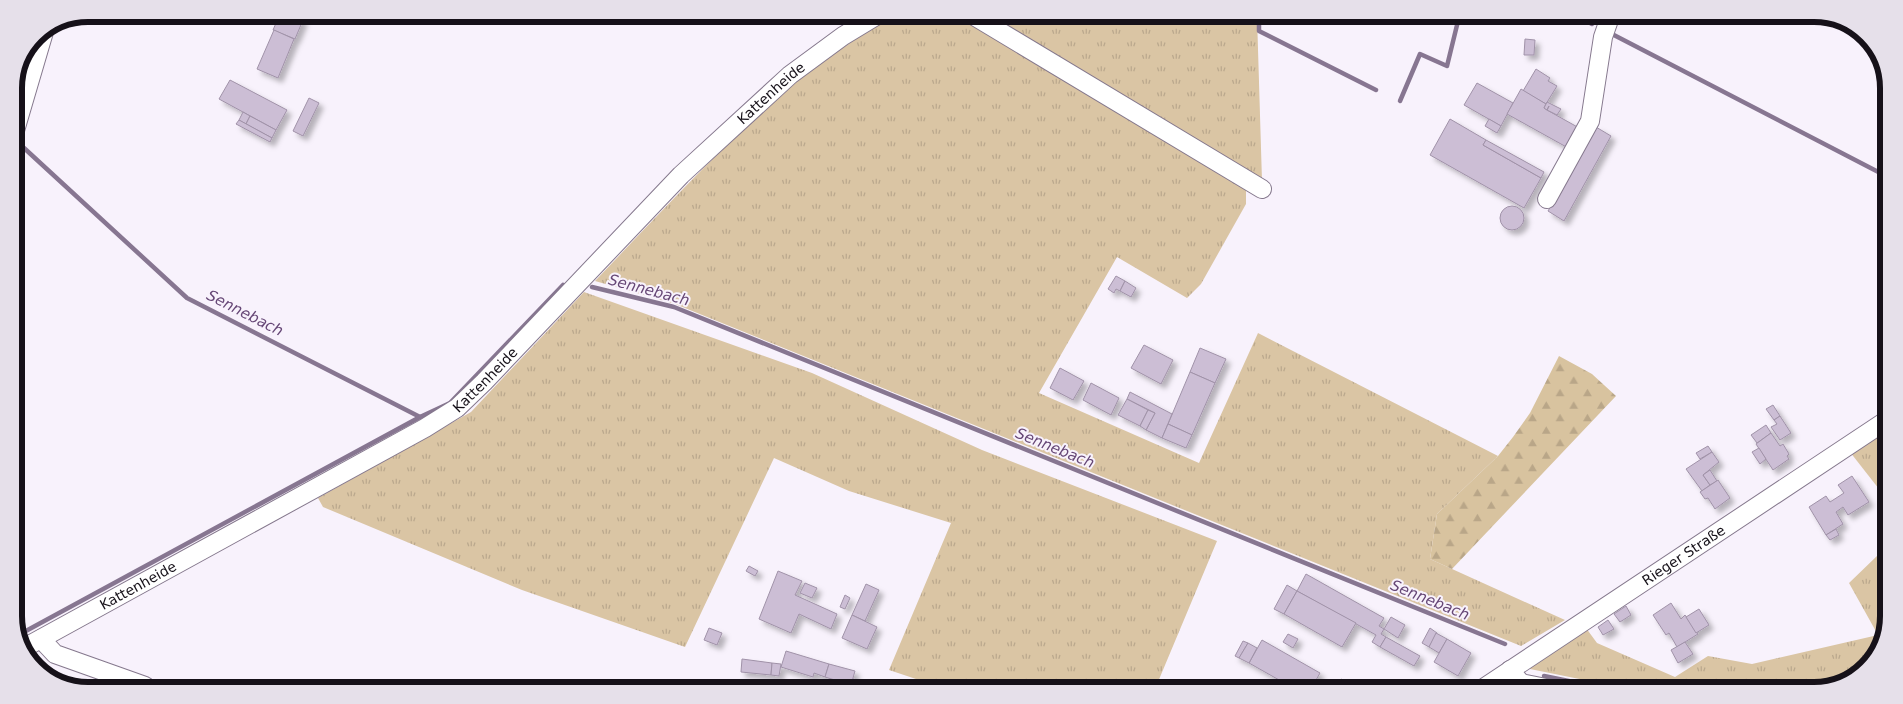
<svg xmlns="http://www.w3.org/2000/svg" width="1903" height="704" font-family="'DejaVu Sans',sans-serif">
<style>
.grass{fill:url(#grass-tufts)}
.forest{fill:url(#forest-firs)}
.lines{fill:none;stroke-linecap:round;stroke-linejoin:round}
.stream{stroke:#877691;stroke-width:4.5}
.building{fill:#ccbed5;stroke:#a092a8;filter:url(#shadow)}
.street-casing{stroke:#85788d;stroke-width:20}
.street{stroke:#fff;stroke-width:18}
.labels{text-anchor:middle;stroke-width:4;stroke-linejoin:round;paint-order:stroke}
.street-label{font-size:14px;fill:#161119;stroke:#f8f2fc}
.water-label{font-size:15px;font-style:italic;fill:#664776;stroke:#f8f2fc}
.rim{fill:none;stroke:#161119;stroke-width:6}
</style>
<defs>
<pattern id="grass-tufts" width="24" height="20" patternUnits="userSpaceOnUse" patternTransform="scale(1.25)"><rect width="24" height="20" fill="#dac5a4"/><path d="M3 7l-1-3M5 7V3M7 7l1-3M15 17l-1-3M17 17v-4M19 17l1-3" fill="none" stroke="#baa88d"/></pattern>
<pattern id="forest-firs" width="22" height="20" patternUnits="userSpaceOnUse" patternTransform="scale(1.25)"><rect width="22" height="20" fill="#d8c39f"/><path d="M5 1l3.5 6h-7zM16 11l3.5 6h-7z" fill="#b9a688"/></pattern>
<filter id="shadow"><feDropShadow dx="4.5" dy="4.5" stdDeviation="2.5" flood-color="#0004"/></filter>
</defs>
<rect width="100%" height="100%" fill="#f8f2fc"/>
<!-- grass -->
<g class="grass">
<path d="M892,16H966L1246,189V204L1201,284L1187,298L1117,257L1039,393L1199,463L1258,333L1498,456L1437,514L1430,559L1565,620L1521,646L675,304L595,281C660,213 723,144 795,83C825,58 859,37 892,16Z"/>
<polygon points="984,16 1257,16 1262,181"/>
<polygon points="584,292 812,373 982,450 1217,541 1155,689 943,688 889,670 951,523 849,491 774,458 685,647 522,590 323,507 318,498 471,412"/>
<polygon points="1887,428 1886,498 1850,452"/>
<polygon points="1886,527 1885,640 1860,675 1815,690 1634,690 1525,668 1586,628 1597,643 1675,677 1708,656 1752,664 1878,635 1849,583 1877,556"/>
</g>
<!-- forest -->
<polygon class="forest" points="1559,356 1592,374 1616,396 1452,569 1430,559 1437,514 1498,456 1513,437 1530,413"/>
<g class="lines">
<!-- stream -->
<g class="stream">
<polyline points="1259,16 1259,31 1376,90"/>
<polyline points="1579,17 1592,24"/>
<polyline points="1610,33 1888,177"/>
<polyline points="1400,101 1420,54 1447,66 1459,17"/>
<polyline points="24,148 187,298 420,417 450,403 563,285"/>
<polyline points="592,287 674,307 1505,644"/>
<polyline points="24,632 420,417"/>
<polyline points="1544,676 1613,690"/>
</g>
</g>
<!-- building -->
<g class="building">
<polygon points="280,14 290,14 303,20 295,39 273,30"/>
<polygon points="274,30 294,39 278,78 257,69"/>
<polygon points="1525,39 1535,40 1534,55 1524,55"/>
<polygon points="1536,69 1550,78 1548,81 1557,86 1546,104 1523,91"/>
<polygon points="230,80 287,110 276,130 219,99"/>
<polygon points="1477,83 1513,103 1501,126 1464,105"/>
<polygon points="1521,89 1546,104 1544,108 1547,110 1549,106 1547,110 1581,129 1570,149 1507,114"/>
<polygon points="309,98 319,103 303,136 293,131"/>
<polygon points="1547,102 1561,109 1557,115 1547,110 1549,106 1547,110 1544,108"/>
<polygon points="243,112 250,116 246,124 239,120"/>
<polygon points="250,116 276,130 272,138 246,124"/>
<polygon points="1450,119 1486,140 1483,145 1541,178 1524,208 1430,155"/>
<polygon points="1489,119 1501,126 1497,133 1485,126"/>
<polygon points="239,120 272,138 270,142 236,124"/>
<polygon points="1596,127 1611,136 1564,221 1548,211"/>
<polygon points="1486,140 1544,172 1541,178 1483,145"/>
<circle cx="1512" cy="218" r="12"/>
<polygon points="1887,231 1888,232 1888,249 1879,239"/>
<polygon points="1116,276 1125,281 1120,291 1116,289 1114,293 1108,289"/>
<polygon points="1125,281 1136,288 1131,297 1120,291"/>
<polygon points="1144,345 1173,360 1161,384 1131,368"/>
<polygon points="1200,348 1226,359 1215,383 1190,372"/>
<polygon points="1060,368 1084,381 1073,400 1050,388"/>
<polygon points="1190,372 1215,383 1192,435 1168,424"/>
<polygon points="1091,383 1119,398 1111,415 1083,400"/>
<polygon points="1130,392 1172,414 1162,438 1146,430 1155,413 1127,399"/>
<polygon points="1127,399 1148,410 1140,426 1118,415"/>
<polygon points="1773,405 1780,416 1774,420 1766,409"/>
<polygon points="1148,410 1155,413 1146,430 1140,426"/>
<polygon points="1780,416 1791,433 1780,440 1771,427 1777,424 1774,420"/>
<polygon points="1168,424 1192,435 1186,448 1162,438"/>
<polygon points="1766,425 1771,433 1757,443 1751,435"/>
<polygon points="1771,433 1780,446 1783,444 1789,454 1787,456 1789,459 1773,470 1756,444"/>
<polygon points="1708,446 1712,452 1700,459 1696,453"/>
<polygon points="1759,448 1766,459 1760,464 1752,452"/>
<polygon points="1712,452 1719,462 1703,475 1710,485 1702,491 1686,469"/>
<polygon points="1710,470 1717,481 1710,485 1703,475"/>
<polygon points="1852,476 1869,502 1848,515 1843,507 1836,512 1843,524 1826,535 1809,507 1826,496 1830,502 1844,493 1838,485"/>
<polygon points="1718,480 1730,498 1715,509 1708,498 1705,499 1700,492"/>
<polygon points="1836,529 1839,535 1830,540 1826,535"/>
<polygon points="749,566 758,571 755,576 746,571"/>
<polygon points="778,571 802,581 795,595 837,614 831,629 799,614 791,633 759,619"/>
<polygon points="1306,574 1384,618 1379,626 1384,629 1381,634 1386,637 1380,647 1372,642 1376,635 1297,591"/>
<polygon points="805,583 817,588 812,598 800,593"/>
<polygon points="866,584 879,590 865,621 852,615"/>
<polygon points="1287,585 1297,591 1284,614 1274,609"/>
<polygon points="1297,591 1356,623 1342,647 1284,614"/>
<polygon points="845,595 850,598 845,609 840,607"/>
<polygon points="1671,603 1681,619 1685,615 1698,634 1677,647 1669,633 1666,635 1653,615"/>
<polygon points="1626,606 1631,615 1620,622 1614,614"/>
<polygon points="1699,609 1709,625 1696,633 1686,617"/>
<polygon points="852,615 877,627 867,649 842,638"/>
<polygon points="1391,617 1405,625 1398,638 1384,629"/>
<polygon points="1608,620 1614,629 1603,635 1598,627"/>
<polygon points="709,628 722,633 717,645 704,640"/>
<polygon points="1430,628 1437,633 1429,647 1422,643"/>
<polygon points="1436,633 1447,639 1439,653 1429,647"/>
<polygon points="1288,634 1298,639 1293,648 1283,642"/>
<polygon points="1386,637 1420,656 1414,666 1380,647"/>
<polygon points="1447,639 1471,653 1458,676 1434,662"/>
<polygon points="1262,640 1320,673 1311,689 1295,689 1249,663"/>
<polygon points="1243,641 1248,643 1239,658 1235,656"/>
<polygon points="1685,642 1693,654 1678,663 1671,650"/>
<polygon points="1248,643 1257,648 1249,663 1239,658"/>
<polygon points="786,651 829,664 825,677 814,673 813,677 781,667"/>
<polygon points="742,659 772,663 771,675 741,672"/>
<polygon points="772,663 781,664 779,676 771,675"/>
<polygon points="829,664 855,671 851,685 825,677"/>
<polygon points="853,679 877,684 877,688 865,688 852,685"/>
<polygon points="1341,679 1359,689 1347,689 1338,684"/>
</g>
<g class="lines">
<!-- street casing -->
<g class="street-casing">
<g id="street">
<polyline points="974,16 1262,189"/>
<polyline points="14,134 44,32"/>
<polyline points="1547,199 1590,121 1603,37 1610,17"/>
<polyline points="41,639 55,654 145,686"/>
<path id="s1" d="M24,648L425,428L457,408L484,382L681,175L790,75L843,36L876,16"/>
<polyline points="1510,670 1521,683 1556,690"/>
<path id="s2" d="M1482,689L1887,420"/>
</g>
</g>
<!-- street -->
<use href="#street" class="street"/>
</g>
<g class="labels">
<!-- street labels -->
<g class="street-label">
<text dy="5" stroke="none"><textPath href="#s1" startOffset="940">Kattenheide</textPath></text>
<text dy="5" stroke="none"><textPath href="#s1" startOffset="535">Kattenheide</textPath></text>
<text dy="5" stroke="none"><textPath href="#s2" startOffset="242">Rieger Straße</textPath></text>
<text dy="5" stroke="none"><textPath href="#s1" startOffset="130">Kattenheide</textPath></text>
</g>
<!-- water labels -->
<g class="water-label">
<text transform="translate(649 290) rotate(15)" y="5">Sennebach</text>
<text transform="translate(245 313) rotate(27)" y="5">Sennebach</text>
<text transform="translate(1055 448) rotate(22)" y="5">Sennebach</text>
<text transform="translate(1430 600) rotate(22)" y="5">Sennebach</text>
</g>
</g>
<!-- crop -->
<path d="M0 0H1903V704H0ZM88 22H1814A66 66 0 0 1 1880 88V616A66 66 0 0 1 1814 682H88A66 66 0 0 1 22 616V88A66 66 0 0 1 88 22Z" fill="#e6e0ea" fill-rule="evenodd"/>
<path class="rim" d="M88 22H1814A66 66 0 0 1 1880 88V616A66 66 0 0 1 1814 682H88A66 66 0 0 1 22 616V88A66 66 0 0 1 88 22Z"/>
</svg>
